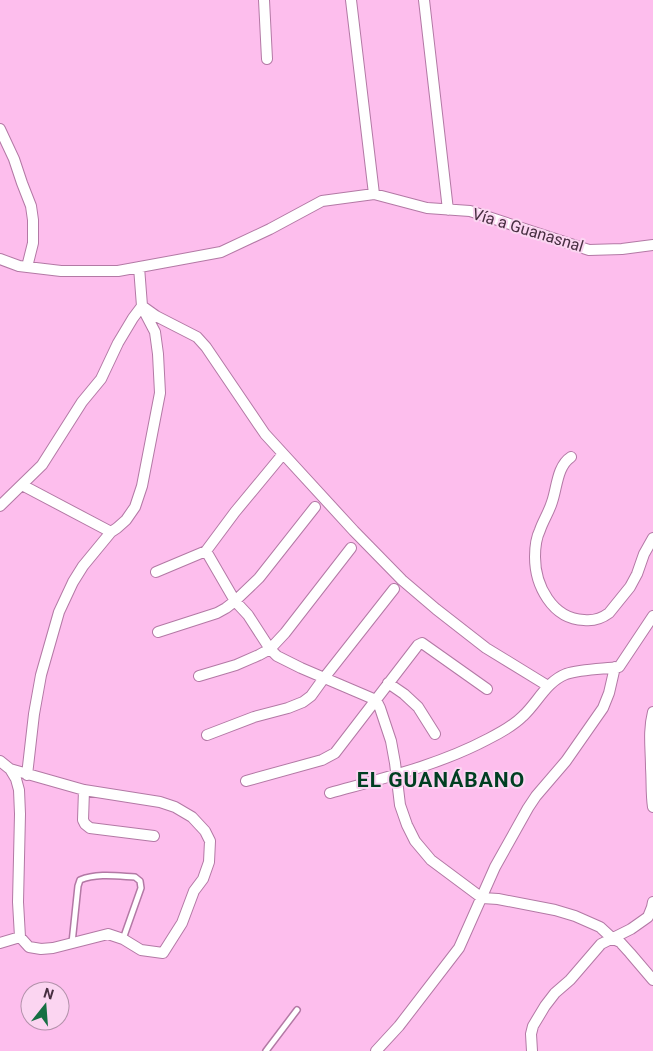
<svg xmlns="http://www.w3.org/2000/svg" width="653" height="1051" viewBox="0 0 653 1051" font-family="Roboto,sans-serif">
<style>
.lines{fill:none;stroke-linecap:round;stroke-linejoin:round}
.lane-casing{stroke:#b379a5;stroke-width:8}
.street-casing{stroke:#b379a5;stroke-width:12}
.lane{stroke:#fff;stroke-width:5}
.street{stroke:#fff;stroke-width:10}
.labels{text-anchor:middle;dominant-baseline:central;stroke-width:4;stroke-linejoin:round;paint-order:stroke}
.street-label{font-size:16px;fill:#472e41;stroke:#fbd5f1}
.district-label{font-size:21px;font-weight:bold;letter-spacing:1px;fill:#003f21;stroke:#fbd5f1}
</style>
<rect width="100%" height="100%" fill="#fdbeed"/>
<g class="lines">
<g class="lane-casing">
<path id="lane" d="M72,943l6,-57 2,-6c17,-7 37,-4 55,-3l5,4 1,7 -18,51
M266,1051l31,-41"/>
</g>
<g class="street-casing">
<path id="street" d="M264,0l3,59
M351,0l23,194
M424,0l24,210
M0,129l14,30 8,24 9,23 2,14v23l-6,24
M0,259l19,7 42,5h57l103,-19 49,-23 52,-28 52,-7 53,14 43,3 119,39 33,-1 31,-4
M142,306l14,10 41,21 9,10 59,87 89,97 48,49 34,29 50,39 62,38
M571,457c-14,9 -14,31 -19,45 -3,10 -9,19 -12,28 -4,8 -5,18 -5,27 0,28 17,62 49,63 9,1 17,-1 25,-7l21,-26 7,-13 7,-20 9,-16
M22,485l89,47 6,-4 9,-8 9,-13 7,-21 18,-93 -2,-39 -3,-22 -12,-23
M0,506l42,-41 40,-63 19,-23 17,-36 15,-25 9,-12 -3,-39
M206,551l29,50 13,14 22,34 7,7 24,12 75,32 4,8 11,33 4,22 5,42 7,20 8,16 16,19 51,38 16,1 57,11 20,6 25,11 13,12 7,3 10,11 23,27
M156,572l50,-21 29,-39 48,-58
M158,632l59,-19 9,-5 9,-7 24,-23 56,-71
M199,676l37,-11 23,-10 11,-6 15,-16 66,-85
M388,683l16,11 14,13 17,27
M653,712c-5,20 -2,36 -2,56 1,13 0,26 2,39
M207,735l47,-18 34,-9 15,-6 8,-6 13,-18 70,-89
M0,761l10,8 6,10 3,11 1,24 -2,88 2,35 -20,6
M10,769l74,21 76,12 15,5 17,10 13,14 5,10 -1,21 -6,17 -9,12 -12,32 -19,30 -22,-3 -18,-11 -15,-5 -55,14 -12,1 -12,-2 -9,-10
M27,775l7,-61 7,-39 18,-63 14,-30 10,-16 28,-34
M246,781l76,-21 13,-7 83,-108 4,-2 65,46
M84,790l-1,30 2,4 5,4 64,8
M330,793c54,-15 109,-28 158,-54 12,-6 26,-14 35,-23 15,-14 23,-34 43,-42 15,-5 37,-5 53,-7l34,-51
M376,1051l23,-25 60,-78 36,-81 33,-59 8,-12 30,-35 37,-53 6,-15 6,-26
M532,1051l-1,-17 2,-8 12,-20 10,-13 15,-13 31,-36 30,-15 17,-12 4,-10 1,-5"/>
</g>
<use href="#lane" class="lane"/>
<use href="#street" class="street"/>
</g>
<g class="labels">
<g class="street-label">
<text transform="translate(528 230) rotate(17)">Vía a Guanasnal</text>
</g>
<g class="district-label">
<text x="441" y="780">EL GUANÁBANO</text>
</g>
</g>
<g transform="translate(45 1006) rotate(17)"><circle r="24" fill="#fbd5f1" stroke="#b392ab"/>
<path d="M0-4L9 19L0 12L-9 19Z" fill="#166f43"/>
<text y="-8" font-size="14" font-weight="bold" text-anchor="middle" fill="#472e41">N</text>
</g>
</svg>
